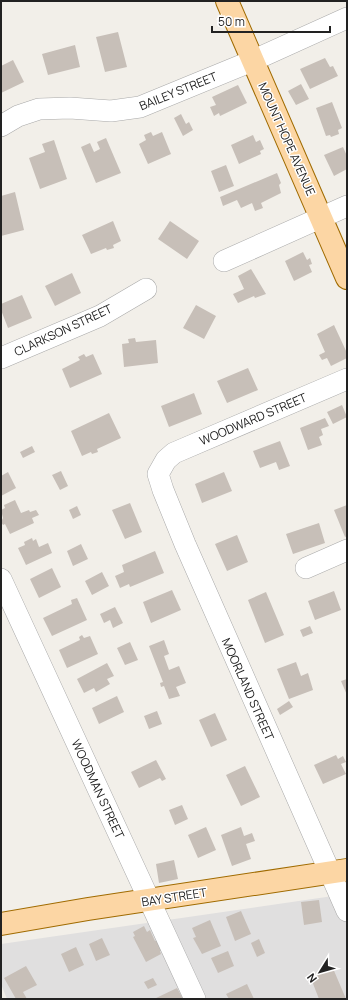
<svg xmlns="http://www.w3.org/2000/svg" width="348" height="1000" viewBox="0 0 348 1000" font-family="Manrope,sans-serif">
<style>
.residential{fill:#e0dfdf}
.building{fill:#c7bfb8}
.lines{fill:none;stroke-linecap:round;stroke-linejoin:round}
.minor-casing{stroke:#a9a9a9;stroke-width:22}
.major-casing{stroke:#a06b00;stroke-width:24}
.minor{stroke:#fff;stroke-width:21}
.major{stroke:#fcd6a4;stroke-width:22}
.labels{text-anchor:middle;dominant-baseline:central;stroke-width:3;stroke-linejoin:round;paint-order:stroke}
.street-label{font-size:12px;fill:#222;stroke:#fff}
</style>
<rect width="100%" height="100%" fill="#f2efe9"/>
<path class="residential" d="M347,894v105h-340l-6,-15v-40z"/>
<path class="building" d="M118,32l9,35 -22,5 -9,-35z
M75,45l5,22 -32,8 -6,-21z
M325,58l5,9 3,-1 5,10 -28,13 -10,-20z
M13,60l11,22 -23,11v-27z
M301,84l8,15 -13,6 -8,-14z
M238,85l9,18 -27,13 -1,-3 -5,3 -4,-9 6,-2 -4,-8z
M332,102l10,26 -4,2 1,4 -8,3 -1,-2 -4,1 -10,-28z
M181,114l5,10 3,-2 4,8 -10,6 -9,-18z
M151,132l2,4 9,-4 9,22 -23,10 -9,-20 7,-4 -2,-5z
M253,135l3,7 4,-2 4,9 -4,2 1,3 -22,10 -8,-19z
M106,138l15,35 -25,10 -15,-36 9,-4 4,9 6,-3 -3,-7z
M54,140l13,39 -27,10 -11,-31 16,-6 -3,-8z
M343,147l4,9v13l-13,7 -10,-21z
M226,165l8,21 -15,6 -8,-21z
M277,173l4,10 -2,2 2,8 -20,10 2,5 -8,3 -3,-8 -11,5 -4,-8 -14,6 -3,-9z
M15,192l9,38 -23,6v-40z
M113,221l8,20 -8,4 1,3 -7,2 -1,-2 -15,6 -9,-19z
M170,221l29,20 -12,18 -29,-20z
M303,252l4,8 3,-2 2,6 -3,1 3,7 -18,9 -9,-20z
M251,269l15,25 -11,4 -1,-2 -16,7 -5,-9 11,-5 -6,-13z
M72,273l9,20 -26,13 -10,-20z
M22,295l10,23 -24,10 -7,-18v-6z
M196,305l20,11 -12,23 -21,-11z
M334,325l13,28v5l-16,8 -4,-8 -5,2 -3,-5 6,-3 -8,-18z
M135,338l1,4 20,-2 2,23 -34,4 -2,-23 7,-1 -1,-4z
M84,354l2,3 7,-3 9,20 -32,14 -8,-19 18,-9 -2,-3z
M248,368l10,22 -31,13 -10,-22z
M194,393l8,21 -33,13 -8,-21z
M342,405l5,12 -14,7 -6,-12z
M109,413l12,25 -24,11 1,3 -6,2 -1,-2 -9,4 -11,-25z
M325,418l4,8 -8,3 2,6 -4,2 3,8 -14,5 -8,-22z
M280,441l10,25 -11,4 -3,-8 -16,6 -7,-17z
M32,446l3,6 -12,6 -3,-6z
M61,471l7,15 -8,4 -8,-15z
M8,472l8,16 -15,8v-20z
M224,472l8,19 -30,12 -7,-19z
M15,500l6,13 8,-3 1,2 6,-2 3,5 -7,3 2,5 -24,11 -5,-10 -2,1 -2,-3 2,-4 -2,-8 4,-2 -1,-3z
M130,503l12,29 -17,7 -13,-29z
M347,505v31l-2,1 -11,-27z
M77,506l4,9 -8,4 -4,-9z
M319,523l6,20 -32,11 -7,-20z
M237,535l11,27 -21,9 -12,-27z
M32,538l1,3 3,-2 3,8 9,-4 4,10 -26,12 -8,-17 7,-3 -1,-3z
M81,544l7,15 -15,7 -6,-15z
M155,551l9,22 -34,14 -1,-3 -9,4 -5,-12 9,-4 -2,-7z
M52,568l9,19 -22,11 -9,-19z
M102,572l7,14 -17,9 -7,-14z
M172,590l9,20 -30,13 -8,-21z
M334,591l7,19 -26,10 -7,-19z
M266,592l18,43 -19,8 -17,-43z
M77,598l10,22 -35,16 -9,-18 29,-14 -1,-4z
M115,607l8,16 -10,5 -3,-8 -6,3 -4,-9z
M310,626l3,7 -10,4 -3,-7z
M82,635l2,3 6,-2 8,18 -31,14 -8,-18 21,-10 -1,-3z
M164,640l5,14 -5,2 5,14 10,-4 7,17 -10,4 4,9 -11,3 -5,-13 -3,1 -1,-4 3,-1 -14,-36z
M130,642l8,18 -13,5 -8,-17z
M296,662l5,14 7,-3 5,17 -24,9 -12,-30z
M107,663l7,13 -7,3 3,5 -14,8 -2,-4 -10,5 -7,-14z
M347,679v16l-6,-14z
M117,696l7,16 -25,12 -7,-16z
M289,701l4,6 -13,8 -3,-6z
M157,711l5,13 -13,5 -5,-13z
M215,713l12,27 -16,7 -12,-27z
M336,755l2,4 5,-3 3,6 -5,2 5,10 -23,10 -9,-19z
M156,760l10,19 -4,2 -2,-3 -21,10 -8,-16z
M245,766l15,31 -19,9 -15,-31z
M182,805l6,14 -13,6 -6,-15z
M206,827l10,23 -18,8 -10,-23z
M241,827l3,9 8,-3 3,8 -9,3 5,15 -19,7 -11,-31z
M174,860l4,19 -19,4 -3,-19z
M319,900l3,22 -18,3 -3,-23z
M241,911l10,23 -16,7 -9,-24z
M210,920l11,26 -19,8 -9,-16 3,-1 -4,-9z
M144,926l3,6 3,-2 5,11 4,-2 5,10 -4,2 1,3 -15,8 -13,-25 2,-1 -2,-4z
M102,938l8,17 -14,6 -7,-17z
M259,939l6,14 -8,4 -6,-14z
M76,947l8,18 -15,7 -8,-18z
M228,951l6,15 -16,7 -7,-15z
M26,966l11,19 -14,7 4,7h-11l-12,-21z
M332,966l14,33h-27l-9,-23z
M153,978l4,7 -9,4 -4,-7z
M247,984l7,15h-25l-3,-5z
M177,988l6,11h-29z"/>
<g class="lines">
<g class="minor-casing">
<path id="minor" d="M1,126l17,-10 21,-7 31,-1 41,3 29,-4 112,-46 95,-43
M224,261l123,-55
M1,358l99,-42 46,-27
M347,379l-173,74 -8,7 -8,14 5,16 22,54 162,367
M306,568l41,-18
M1,579l194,420"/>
</g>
<g class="major-casing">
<path id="major" d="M227,1l120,277
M1,924l87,-15 259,-39"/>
</g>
<use href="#minor" class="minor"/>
<use href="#major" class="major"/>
</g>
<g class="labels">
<g class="street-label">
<text transform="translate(178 91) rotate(-22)">BAILEY STREET</text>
<text transform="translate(287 139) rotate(66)">MOUNT HOPE AVENUE</text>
<text transform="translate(63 330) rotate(-25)">CLARKSON STREET</text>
<text transform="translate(253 419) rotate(-23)">WOODWARD STREET</text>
<text transform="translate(248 689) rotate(66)">MOORLAND STREET</text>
<text transform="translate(98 789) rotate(65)">WOODMAN STREET</text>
<text transform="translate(174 897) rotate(-9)">BAY STREET</text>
</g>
</g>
<rect width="348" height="1000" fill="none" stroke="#222222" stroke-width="4"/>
<g transform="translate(320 972) rotate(233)" stroke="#ffffff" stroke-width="3" paint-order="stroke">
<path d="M0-3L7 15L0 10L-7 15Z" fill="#222222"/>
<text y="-6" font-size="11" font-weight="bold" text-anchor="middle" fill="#222222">N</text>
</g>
<path d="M212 26v6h118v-6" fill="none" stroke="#222222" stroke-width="2"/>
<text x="218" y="26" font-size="12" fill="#222222" stroke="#ffffff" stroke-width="3" paint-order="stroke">50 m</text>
</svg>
